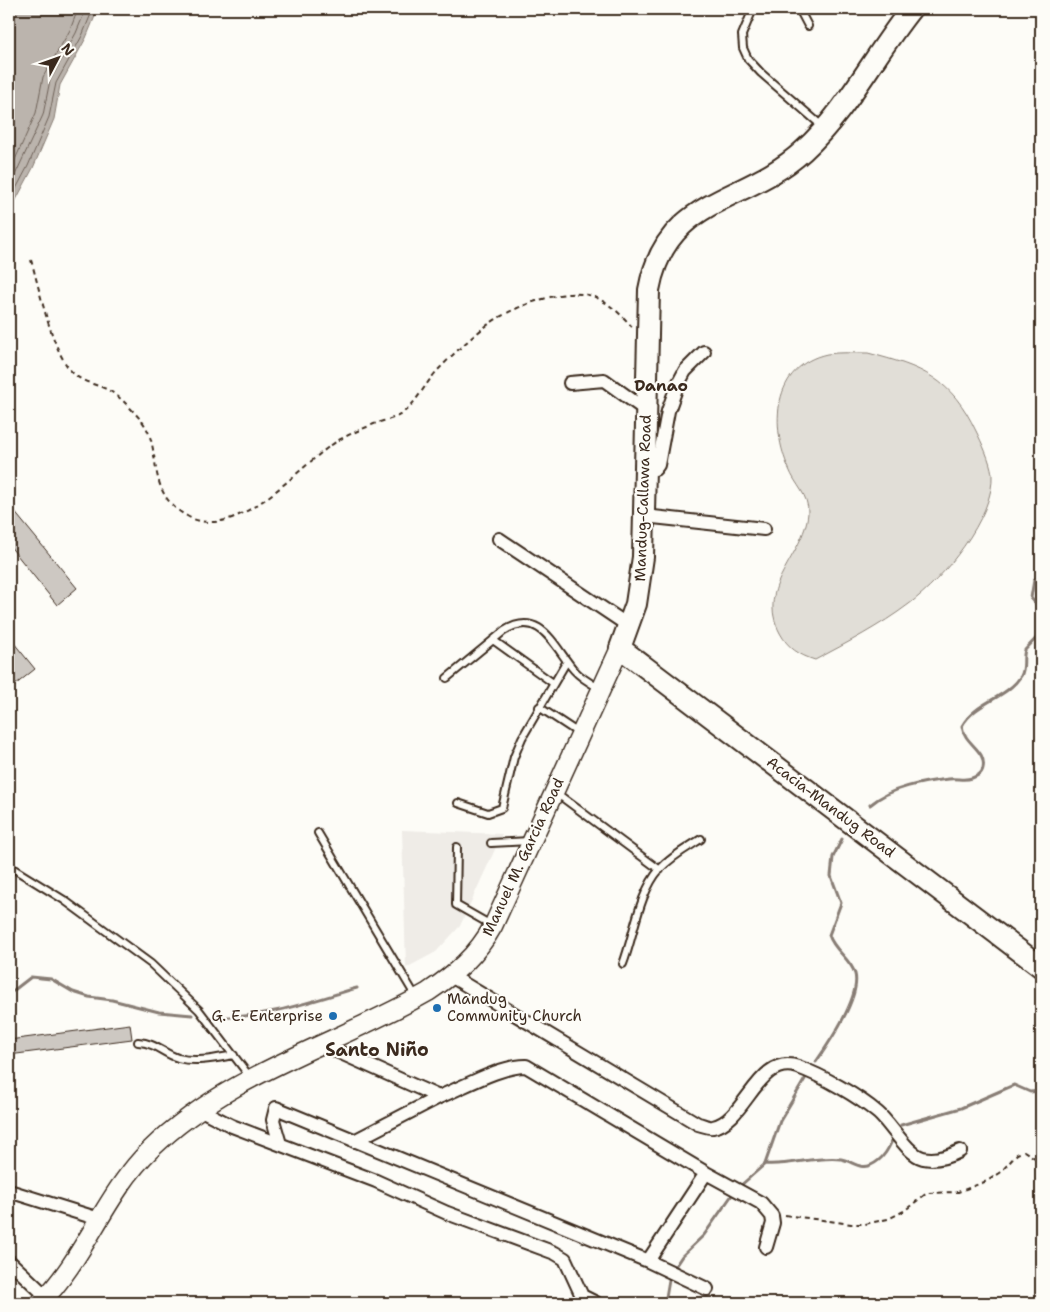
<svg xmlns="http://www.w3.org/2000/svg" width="1050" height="1312" viewBox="0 0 1050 1312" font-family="'Shantell Sans',sans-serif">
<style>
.built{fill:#efece7}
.green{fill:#e1ded7;stroke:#8e847a}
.water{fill:#bbb4ad;stroke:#887d74}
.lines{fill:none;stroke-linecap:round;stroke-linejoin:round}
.shore{stroke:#6e6157;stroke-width:1}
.stream{stroke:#887d74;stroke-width:3}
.building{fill:#cdc8c2;stroke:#3b2a1e}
.service-casing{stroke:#3b2a1e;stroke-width:10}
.minor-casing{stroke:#3b2a1e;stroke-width:16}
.secondary-casing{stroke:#3b2a1e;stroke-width:21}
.primary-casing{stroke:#3b2a1e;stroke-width:24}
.path{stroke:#3b2a1e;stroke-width:2;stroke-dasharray:5 4;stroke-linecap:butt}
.service{stroke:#fdfcf7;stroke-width:6}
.minor{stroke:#fdfcf7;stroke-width:12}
.secondary{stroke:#fdfcf7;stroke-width:18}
.primary{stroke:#fdfcf7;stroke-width:20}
.poi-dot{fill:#1f6fb2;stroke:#fdfcf7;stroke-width:2}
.labels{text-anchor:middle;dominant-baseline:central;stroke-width:4.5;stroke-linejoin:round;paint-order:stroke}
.street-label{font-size:15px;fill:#3b2a1e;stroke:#fdfcf7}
.poi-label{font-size:15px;fill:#3b2a1e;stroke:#fdfcf7;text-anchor:start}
.neighbourhood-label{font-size:16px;font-weight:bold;fill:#3b2a1e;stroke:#fdfcf7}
.quarter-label{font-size:18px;font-weight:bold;fill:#3b2a1e;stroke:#fdfcf7}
</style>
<rect width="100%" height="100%" fill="#fdfcf7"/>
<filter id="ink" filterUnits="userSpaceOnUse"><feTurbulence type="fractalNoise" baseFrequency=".02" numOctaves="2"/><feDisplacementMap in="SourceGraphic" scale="10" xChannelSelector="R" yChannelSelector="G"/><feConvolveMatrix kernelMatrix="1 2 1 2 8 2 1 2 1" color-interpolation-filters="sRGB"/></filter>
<g filter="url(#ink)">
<path class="built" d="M402,830l100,4 -42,92 -24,26 -30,16z"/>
<path class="green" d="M868,353c54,14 83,25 108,78 6,12 14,29 16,43 3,43 -50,106 -83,130 -29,22 -62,39 -94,56 -16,-5 -27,-12 -35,-27 -25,-47 24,-76 28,-120 1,-18 -13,-28 -19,-44 -19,-42 -17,-103 38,-115 13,-2 28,-1 41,-1z"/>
<path class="water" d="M9,9h89l-12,29 -26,47 -6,34 -21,49 -24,45z"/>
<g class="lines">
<path class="shore" d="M9,173l27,-60 7,-36 27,-47 8,-21
M9,188l34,-73 7,-35 26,-47 10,-24
M9,202l19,-36 21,-49 7,-34 26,-47 11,-27"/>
<path class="stream" d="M1041,575l-7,5 -3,18 10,12
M870,805c21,-18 53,-23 79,-26 8,-1 16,2 23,-1 5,-2 10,-4 11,-10 4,-18 -19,-24 -21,-42 13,-24 44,-27 59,-50 5,-9 1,-17 4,-26l16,-17
M9,994l22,-17 20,2 22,13 16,5 23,3 47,12 33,3
M213,1017c48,3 98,-16 144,-29
M816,1062c13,-19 45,-65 39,-88 -4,-15 -21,-23 -26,-39l12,-32 -10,-27 2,-19 9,-18
M901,1125l60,-17 53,-23 16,7 11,-1
M765,1164c26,2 50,-8 76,-5 11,2 19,11 30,6 13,-6 18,-17 23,-29
M739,1187l26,-23 15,-43 25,-42
M674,1268l8,-12 22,-21 28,-40
M665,1303l4,-23"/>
</g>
<path class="building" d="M9,505l68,83 -20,17 -48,-60z
M9,637l26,32 -20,16 -6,-8z
M130,1024l2,15 -123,16v-15z"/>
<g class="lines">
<g class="service-casing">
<path id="service" d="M753,9l-11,26 1,13 5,11 13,14 61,53
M799,9l9,17
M493,640l60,43
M447,678l57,-47c37,-23 50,16 70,39 7,8 16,13 25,18
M539,707l41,27
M555,792l105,78
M458,803l30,10 14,-5 12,-51 8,-19 45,-77
M318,833l98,164
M491,843l38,-2
M457,847l-1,58 37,21
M9,866l55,34 87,64 48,46 51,67
M623,964c11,-29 16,-72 37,-95 12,-13 27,-21 41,-30
M138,1042c18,1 24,11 40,16 18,5 39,0 56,-3"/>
</g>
<g class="minor-casing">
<path id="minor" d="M570,383l34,-3 36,26 7,1
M646,471l9,-2 3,-4 10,-54 9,-25 8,-15 19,-19
M644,516l120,13
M499,539l130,87
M451,976l247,148c5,1 11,4 15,3 33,-6 45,-74 85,-60 25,9 60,29 80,46 13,11 29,41 45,45 13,3 25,-1 37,-7
M321,1044l118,53c25,-10 61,-31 87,-31l180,107 55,30 11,13 1,7 -7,24
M199,1109l33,17 144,55 71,32 108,40 10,6 17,37 14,7
M354,1141l85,-44
M280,1144l-7,-24 3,-12 372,153 59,28
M9,1191l90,28
M9,1261l38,36
M648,1261l58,-88"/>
</g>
<g class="secondary-casing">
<path id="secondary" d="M40,1303c45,-44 65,-110 111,-154 78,-76 184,-104 277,-157 27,-18 49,-37 65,-66l127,-278"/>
</g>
<g class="primary-casing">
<path id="primary" d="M911,9c-37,46 -64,102 -108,142 -58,53 -137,45 -154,139l-6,267 -7,47 -16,44 421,319"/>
</g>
<path class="path" d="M31,260c9,30 21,95 44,115 9,8 25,10 35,16 12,7 22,19 31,29 23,27 2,72 46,96 51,29 113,-53 152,-76 11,-6 23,-11 35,-16 10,-4 23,-5 31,-13 13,-11 20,-27 32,-40 16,-17 41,-41 61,-53 23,-14 76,-34 101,-19 12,6 24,17 33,28
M785,1215l66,9h14l23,-5 16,-8 23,-18 31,-1 29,-11 13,-8 17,-19 7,-3 17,11"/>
<use href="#service" class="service"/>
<use href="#minor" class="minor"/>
<use href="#secondary" class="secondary"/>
<use href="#primary" class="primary"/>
</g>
</g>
<g class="poi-dot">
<circle cx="437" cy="1008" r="5"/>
<circle cx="333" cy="1016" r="5"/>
</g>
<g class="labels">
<g class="street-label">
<text transform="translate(643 498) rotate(-88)">Mandug-Callawa Road</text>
<text transform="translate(831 807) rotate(37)">Acacia-Mandug Road</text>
<text transform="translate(523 857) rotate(-65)">Manuel M. Garcia Road</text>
</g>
<g class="poi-label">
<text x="447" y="999">Mandug<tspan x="447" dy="17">Community Church</tspan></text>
<text x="323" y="1016" text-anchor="end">G. E. Enterprise</text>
</g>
<g class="neighbourhood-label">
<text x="661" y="385">Danao</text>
</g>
<g class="quarter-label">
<text x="377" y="1050">Santo Niño</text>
</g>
</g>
<rect width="1050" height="1312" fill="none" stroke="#fdfcf7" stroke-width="30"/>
<rect x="15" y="15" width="1020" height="1282" fill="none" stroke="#3b2a1e" stroke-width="2" filter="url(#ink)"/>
<g transform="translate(58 58) rotate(49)" stroke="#fdfcf7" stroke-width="4" paint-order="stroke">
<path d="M0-4L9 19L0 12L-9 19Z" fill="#3b2a1e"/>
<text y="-8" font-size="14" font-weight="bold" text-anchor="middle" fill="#3b2a1e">N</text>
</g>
</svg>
